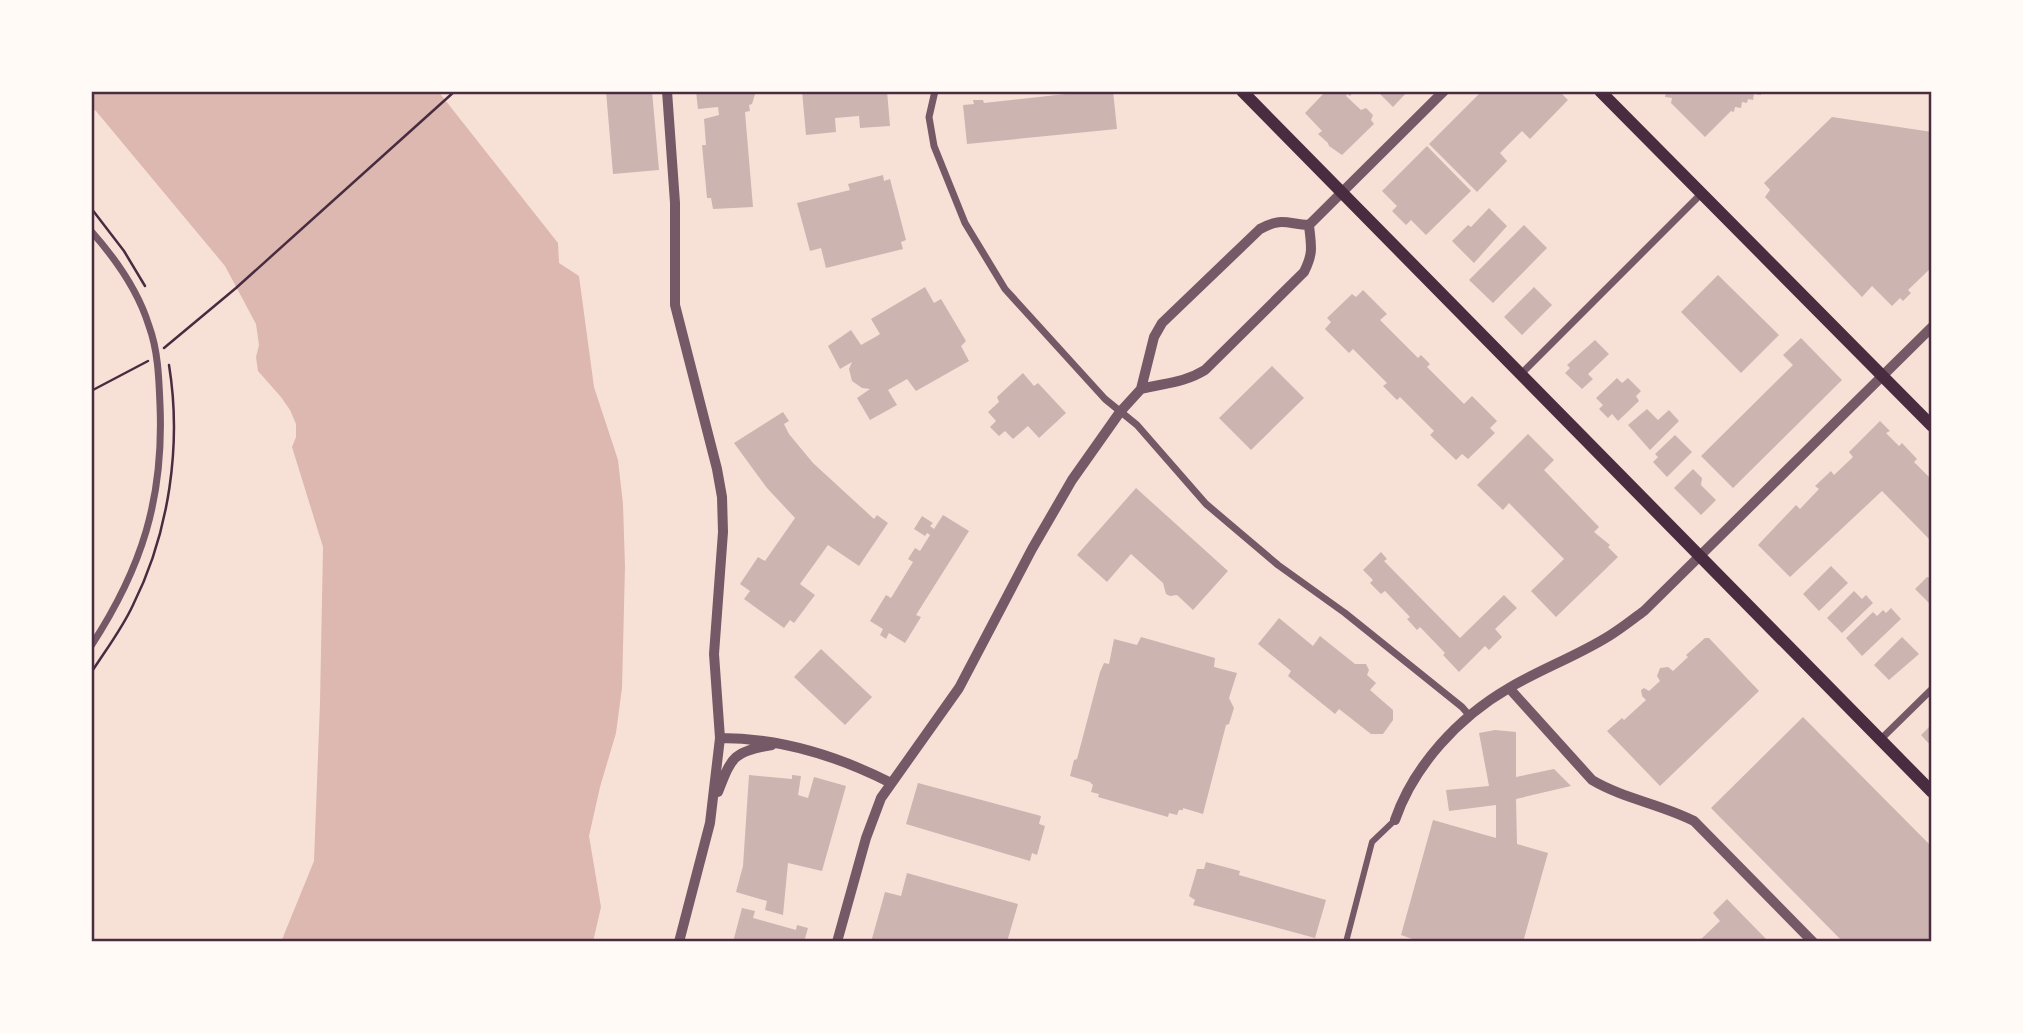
<svg xmlns="http://www.w3.org/2000/svg" width="2023" height="1033" viewBox="0 0 2023 1033" font-family="'Roboto Serif',serif">
<style>
.water{fill:#dcb8b0}
.building{fill:#ccb4b1}
.lines{fill:none;stroke-linecap:round;stroke-linejoin:round}
.path{stroke:#4a2c40;stroke-width:2.5}
.pedestrian{stroke:#755966;stroke-width:6}
.minor{stroke:#755966;stroke-width:7}
.tertiary{stroke:#755966;stroke-width:10}
.secondary{stroke:#4a2c40;stroke-width:12}
.neatline{fill:none;stroke:#4a2c40;stroke-width:2.5}
</style>
<rect width="100%" height="100%" fill="#f7e1d7"/>
<path class="water" d="M91,91h347l120,152 1,20 20,13 15,111 24,73 5,44 2,62 -3,122 -6,45 -16,54 -11,49 12,71 -8,35h-312l33,-81 6,-158 3,-156 -31,-100 4,-10v-13l-6,-14 -9,-13 -23,-26 -2,-14 3,-12 -3,-21 -31,-58 -129,-155 -5,-3z"/>
<path class="building" d="M606,91h46l7,79 -46,4z
M696,91h60l-4,13 -3,1 1,6 -5,1 8,95 -40,2 -2,-11h-4l-5,-53h4l-2,-26 15,-4 -1,-8 -20,2z
M802,91h85l3,35 -30,2 -1,-12 -24,2 1,14 -30,3z
M1093,91h20l4,38 -150,15 -4,-39 11,-1 -1,-4h10l1,3z
M1326,91h28l-4,5 -3,-2 -1,2 15,14 5,-2 7,7 -2,5 3,4 -32,31 -13,-9 -1,-3 -10,-9 4,-3 -17,-18z
M1377,91h31l-15,16z
M1482,91h77l9,9 -38,39 -8,-8 -22,22 7,8 -30,31 -48,-48z
M1666,91h95v4l-7,-1 -1,6 -5,-1 -1,4 -5,-1 -1,6 -6,-1 -1,5 -3,-1 -26,26 -34,-34 1,-5 -7,-1z
M1832,117l100,15v135l-24,23 3,3 -8,8 -3,-3 -8,8 -20,-20 -10,11 -97,-100 5,-7 -6,-7z
M1427,146l44,45 -45,44 -15,-15 -5,5 -14,-14 5,-5 -15,-15z
M883,175l1,6 6,-2 16,61 -5,2 2,7 -77,19 -5,-20 -11,3 -13,-48 53,-13 -2,-6z
M1489,208l18,18 -33,37 -22,-22 16,-16 3,2z
M1524,225l23,23 -54,55 -24,-23z
M1718,275l61,60 -38,38 -60,-61z
M925,287l9,16 7,-4 25,42 -5,5 8,15 -53,30 -9,-12 -19,11 9,15 -27,15 -13,-22 13,-9 -8,-1 -10,-7 -3,-12 3,-7 -12,7 -12,-23 23,-16 10,15 16,-9 3,-2 -9,-15z
M1534,287l18,18 -30,30 -18,-18z
M1363,290l24,24 -7,6 38,38 3,-3 9,9 -3,3 37,37 8,-8 25,25 -7,7 5,5 -27,26 -6,-5 -6,6 -26,-25 4,-4 -34,-34 -3,3 -14,-14 4,-3 -34,-34 -4,4 -24,-24 6,-7 -4,-4 25,-24 4,3z
M1801,338l41,42 -109,108 -32,-32 92,-91 -10,-10z
M1595,340l14,14 -21,20 5,5 -11,10 -17,-16 5,-5 -3,-3z
M1272,366l32,32 -53,52 -32,-32z
M1023,373l11,13 4,-3 28,30 -27,25 -11,-12 -15,13 -8,-8 -6,5 -9,-9 6,-6 -8,-9 11,-10 -2,-5z
M1617,378l5,5 6,-5 13,13 -5,5 3,5 -21,20 -6,-7 -4,4 -9,-9 4,-4 -7,-7z
M1647,409l11,11 11,-10 10,11 -29,29 -22,-25z
M783,412l6,9 -5,3 5,10 24,29 61,56 3,-4 11,8 -29,43 -31,-21 -28,39 15,11 -21,28 -4,-3 -6,8 -40,-29 6,-8 -10,-7 18,-27 7,4 30,-43 -28,-30 -33,-45z
M1880,421l10,10 -4,2 13,13 3,-3 15,16 -3,3 18,18v62l-50,-51 -92,86 -32,-32 38,-40 4,4 19,-20 -4,-3 16,-15 3,4 19,-18 -4,-5z
M1528,434l26,26 -10,10 55,57 -5,5 16,13 -2,2 10,10 -62,60 -25,-26 33,-32 -55,-56 -6,7 -26,-25z
M1675,435l17,17 -25,25 -14,-15 5,-5 -3,-3z
M1693,469l9,9 -1,7 15,15 -15,15 -27,-27z
M1136,488l92,83 -35,39 -16,-15 -7,1 -4,-2 -3,-11 -32,-29 -24,28 -30,-27z
M943,515l26,16 -53,84 5,2 -16,26 -16,-10 -3,6 -6,-4 3,-6 -13,-8 16,-26 5,3 22,-36 -5,-3 7,-11 5,3 10,-16 -3,-2 -2,3 -11,-7 8,-13 11,7 -3,3 4,3z
M1381,552l6,7 -3,2 76,77 44,-43 13,13 -22,21 7,8 -13,13 -4,-4 -26,26 -16,-17 2,-2 -25,-26 -3,3 -10,-11 3,-2 -25,-26 -4,3 -11,-11 3,-3 -10,-10z
M1831,566l17,17 -29,28 -16,-17z
M1927,577l5,1v28l-17,-17z
M1854,591l8,8 4,-4 7,8 -31,30 -15,-15z
M1891,608l10,11 -39,37 -16,-18 27,-26 4,4 6,-6 3,3z
M1279,618l34,28 7,-10 35,28h11l3,6 -2,5 9,8 -6,7 23,20v10l-10,14h-12l-32,-25 -4,5 -47,-38 3,-5 -33,-27z
M1141,637l74,21 -1,9 23,6 -8,25 5,10 -5,16 -3,1 -23,89 -20,-6v2h-4l-2,5 -8,-2 -1,4 -70,-20 1,-3 -8,-2 2,-7 -3,-3 -20,-6 4,-16 3,-1 23,-87 4,-9 5,1 5,-25 23,6z
M1902,637l17,17 -30,26 -15,-15z
M1705,638h4l50,53 -99,95 -53,-55 15,-13 2,2 22,-20 -4,-4 -1,-6 3,-2 5,3 11,-10 -3,-5 3,-8 8,-1 5,4 15,-14 -2,-2z
M821,649l51,48 -27,28 -51,-48z
M1803,717l129,130v95h-89l-132,-134z
M1932,724v23l-11,-12z
M1495,730l21,2v45l38,-8 17,17 -55,13 1,45 31,9 -25,89h-102l-20,-7 32,-115 63,18v-33l-47,6 -3,-21 43,-4 -10,-53z
M749,775l43,4v-4l9,1 -3,19 10,3 6,-21 32,9 -24,85 -34,-8 -5,52 -18,-5 2,-9 -31,-9 7,-26z
M918,783l123,33 -2,8 6,2 -8,29 -5,-2 -2,8 -124,-37z
M1206,862l34,9 -1,4 87,25 -11,38 -122,-33 2,-5 -6,-4 8,-27h7z
M907,873l111,31 -11,38h-136l14,-50 16,4z
M1727,899l42,43h-71l22,-21 -7,-8z
M742,908l13,3 -2,7 43,12 1,-5 11,3 -4,14h-71z"/>
<g class="lines">
<path class="path" d="M91,208l33,43 21,35
M164,348l72,-60 219,-197
M91,391l57,-30
M91,673c14,-22 31,-44 42,-68 36,-72 49,-160 36,-240"/>
<path class="pedestrian" d="M1346,942l26,-100 23,-22"/>
<path class="minor" d="M935,91l-6,26 5,29 31,77 40,66 100,110 32,26 69,79 72,61 67,48 117,94 7,8
M91,231c24,27 47,59 58,95 9,24 10,53 11,79 4,93 -18,163 -69,241
M1521,374l181,-181
M1881,739l51,-50"/>
<path class="tertiary" d="M667,91l8,112v102l42,164 5,28 1,35 -9,122 6,84 -10,85 -31,119
M1309,225l135,-134
M1141,389c23,-6 43,-6 64,-19l99,-98c10,-20 7,-26 5,-47
M1509,688l83,92c32,19 69,24 102,41l119,121
M720,738c60,0 118,18 171,45
M718,792c14,-36 15,-40 54,-47
M1395,820c19,-55 64,-103 114,-132 32,-19 68,-32 100,-52 13,-8 24,-17 35,-25l288,-284
M837,942l29,-104 15,-40 78,-110 73,-139 40,-69 48,-68 21,-23 13,-52 8,-14 98,-94c22,-12 27,-5 49,-4"/>
<path class="secondary" d="M1242,91l690,701
M1600,91l332,335"/>
</g>
<rect width="2023" height="1033" fill="none" stroke="#fffaf5" stroke-width="186"/>
<rect x="93" y="93" width="1837" height="847" class="neatline"/>
</svg>
